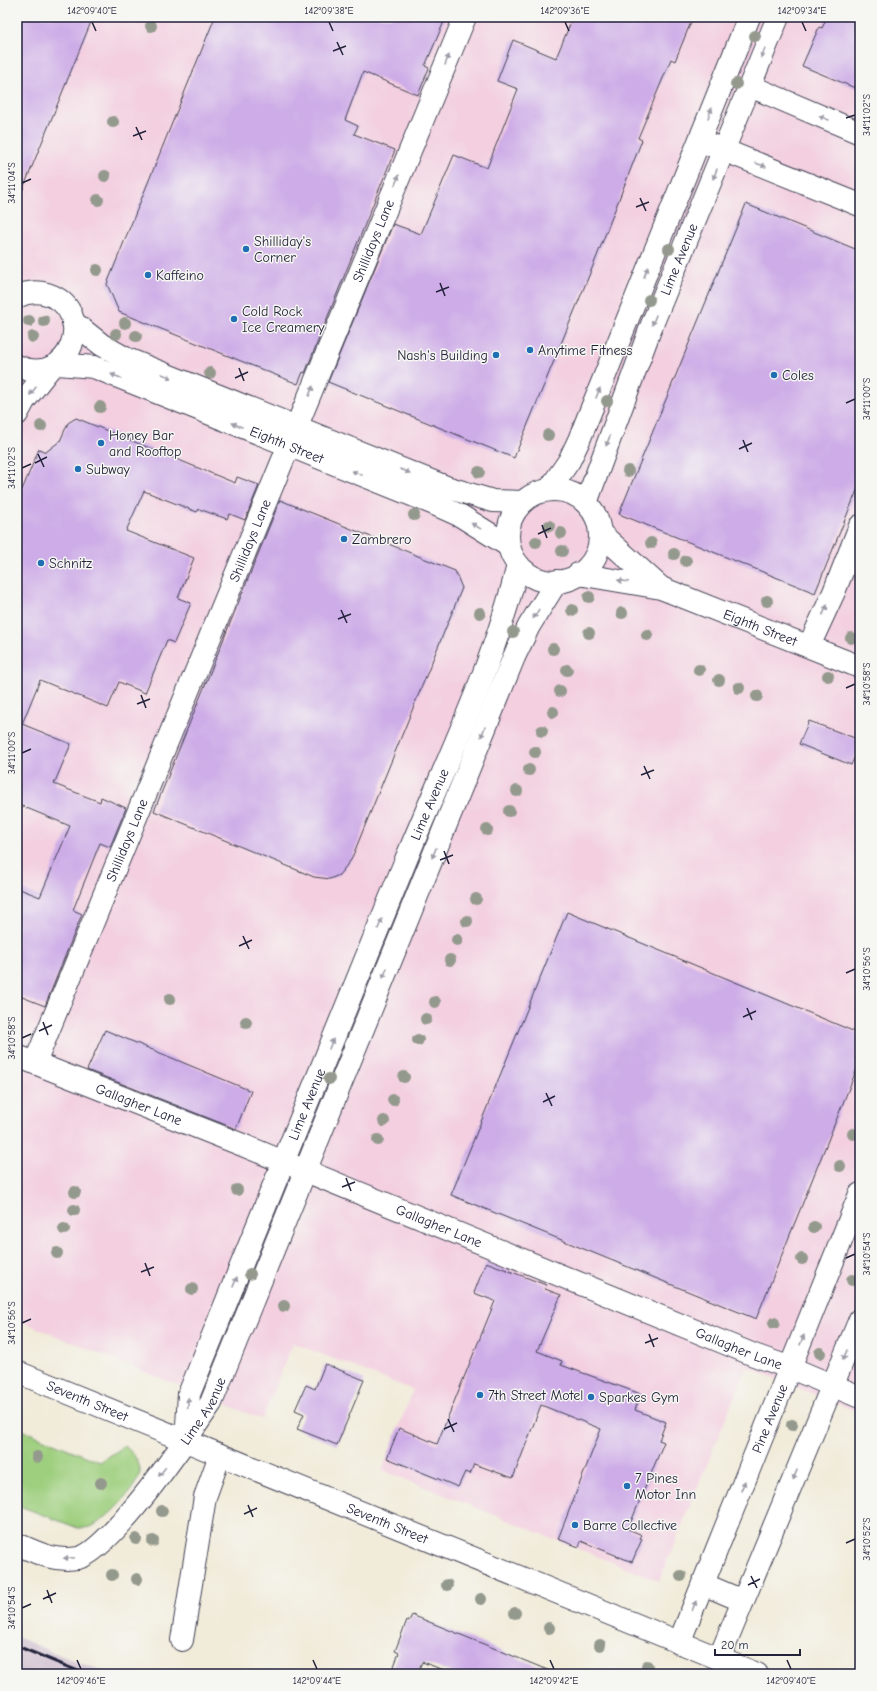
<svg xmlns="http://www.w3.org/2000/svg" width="877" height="1691" viewBox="0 0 877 1691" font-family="'Comic Neue',sans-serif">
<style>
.built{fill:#f3cfe0}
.industrial{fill:#cfbdcf}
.green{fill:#9ecf7e;stroke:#60785c}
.building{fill:#cdace7}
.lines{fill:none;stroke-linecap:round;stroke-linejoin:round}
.minor-casing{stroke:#414053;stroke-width:24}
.minor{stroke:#fff;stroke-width:22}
.rail{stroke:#22223b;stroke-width:3}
.tree{fill:#94998d}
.oneway{fill:#9c9ca7}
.ticks{fill:none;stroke:#22223b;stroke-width:1.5}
.poi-dot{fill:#1f6fb2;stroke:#f6f6f2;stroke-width:1.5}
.labels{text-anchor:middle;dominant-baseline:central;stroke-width:3;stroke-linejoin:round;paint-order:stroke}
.street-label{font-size:14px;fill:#22223b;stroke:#f6f6f2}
.poi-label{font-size:14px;fill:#22223b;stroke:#f6f6f2;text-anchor:start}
.neatline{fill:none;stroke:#22223b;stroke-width:1.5}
.ticks-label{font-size:10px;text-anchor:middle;fill:#22223b}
</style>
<rect width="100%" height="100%" fill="#f6f6f2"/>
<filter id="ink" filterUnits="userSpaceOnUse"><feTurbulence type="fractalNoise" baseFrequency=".025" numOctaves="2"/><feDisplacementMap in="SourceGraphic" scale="8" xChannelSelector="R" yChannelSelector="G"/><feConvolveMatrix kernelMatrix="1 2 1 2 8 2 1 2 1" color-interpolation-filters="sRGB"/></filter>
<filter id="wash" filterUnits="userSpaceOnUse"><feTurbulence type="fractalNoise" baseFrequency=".012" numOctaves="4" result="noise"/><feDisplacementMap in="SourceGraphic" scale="16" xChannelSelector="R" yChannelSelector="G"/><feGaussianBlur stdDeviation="0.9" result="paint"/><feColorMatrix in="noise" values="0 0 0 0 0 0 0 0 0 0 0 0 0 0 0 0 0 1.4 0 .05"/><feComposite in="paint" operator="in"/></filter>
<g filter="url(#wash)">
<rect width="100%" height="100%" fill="#f1ebd9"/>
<path class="built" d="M17,17h843v1396l-113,-46 -88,214 -277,-111 31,-80 -120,-47 -31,76 -245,-99z"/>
<path class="industrial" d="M17,1637l57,24 39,13h-96z"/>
<path class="green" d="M17,1428l83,34 25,-16c8,7 15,16 15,26 -2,15 -31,45 -44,52 -5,4 -11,4 -18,4l-61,-23z"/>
<g id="blocks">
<path class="building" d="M17,17h76l-75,184h-1z
M215,17h231l-21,49 4,2 -11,27 -55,-23 -18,48 13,6 -4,8 41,16 -90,223 -2,-1 -5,12 -179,-72 -12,-28z
M573,17h120l-18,44 -4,-2 -33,79 4,2 -47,121 -81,197 -186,-76 65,-158 28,10 33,-79 33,13 31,-79 -21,-8 16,-41 43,18z
M827,17h33v73l-58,-24 17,-39 3,1z
M746,204l114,47v232l-45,110 -196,-79z
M76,418l159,65 2,-6 22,8 -14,35 -15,-6 -3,5 -28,-10 -2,3 -53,-21 -18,40 68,27 -16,40 13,5 -17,40 -7,-3 -22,53 -26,-11 -11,26 -68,-28 -18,44 49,20 -17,40 46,18 1,-5 25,11 -16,39 -10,-4 -27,67 9,4 -37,92 -28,-11v-107l23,9 30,-71 -53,-22v-316l5,2 17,-41 7,3 14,-11 8,-18z
M280,500l175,71 7,17 -111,272 -12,15 -9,4 -16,-2 -160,-66z
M809,721l51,19v5l-9,20 -52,-21z
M567,912l293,122v27l-104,258 -305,-124z
M105,1030l146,61 -15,38 -149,-59z
M486,1262l60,23 -1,4 16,6 -24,56 25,10 -1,4 80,29 -6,16 31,12 -7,18 5,2 -36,87 14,6 -2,3 2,1 -10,23 -51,-21 -2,6 -21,-8 43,-110 -60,-24 -28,73 -39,-14 -4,10 -5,-2 -7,15 -71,-29 12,-30 38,16 58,-143 -21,-8z
M325,1364l39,16 -27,65 -40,-16 7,-15 -9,-4 11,-25 9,4z
M412,1615l143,58 -1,1h-99l-33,-12 -5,12h-26l8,-21 -4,-2 12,-31 2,1z"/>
</g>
</g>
<g filter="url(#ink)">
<use href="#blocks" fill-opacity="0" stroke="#414053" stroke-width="1"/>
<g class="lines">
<g class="minor-casing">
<g id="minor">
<path d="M750,86l110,47"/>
<path d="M711,145l149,60"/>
<path d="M17,297c9,-5 20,-6 30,-3 51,16 24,96 -30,72"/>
<path d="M73,322l29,23 25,14 319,128 47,14 30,1"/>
<path id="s1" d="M58,364l36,3 338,136 29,13 48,30"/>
<path d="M17,414l7,-13 26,-33"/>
<path d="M549,490l20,-29 10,-21 170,-423"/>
<circle cx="554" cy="536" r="46"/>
<path id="s2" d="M586,503l65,-176 127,-310"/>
<path d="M600,533l61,55"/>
<path id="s3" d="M578,574l83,14 199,79"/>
<path d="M809,646l25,-54 26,-66"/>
<path id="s4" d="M17,1056l223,88 514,211 37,13 69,29"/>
<path id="s5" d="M35,1063l430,-1046"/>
<path id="s6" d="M17,1372l740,302"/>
<path id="s7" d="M186,1440l3,-46c72,-178 144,-355 216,-532 40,-98 88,-194 113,-297"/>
<path id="s8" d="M17,1544c20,9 38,18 61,14 32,-6 113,-125 133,-155l303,-746 15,-31 28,-45"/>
<path d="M703,1584l40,17"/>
<path d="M182,1640l23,-143 15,-42"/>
<path id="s9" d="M679,1643l181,-449"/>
<path d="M719,1659l141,-340"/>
</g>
</g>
<use href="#minor" class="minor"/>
<path class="rail" d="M17,1646l68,28"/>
</g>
<g class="tree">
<circle cx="151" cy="26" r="6"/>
<circle cx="755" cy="36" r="6"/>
<circle cx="736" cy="84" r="6"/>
<circle cx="113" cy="122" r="6"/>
<circle cx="105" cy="176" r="6"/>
<circle cx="98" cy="200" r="6"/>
<circle cx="669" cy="249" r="6"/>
<circle cx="97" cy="270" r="6"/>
<circle cx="649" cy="300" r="6"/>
<circle cx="29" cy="321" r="6"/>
<circle cx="44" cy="321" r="6"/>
<circle cx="125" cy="323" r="6"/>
<circle cx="116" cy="334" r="6"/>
<circle cx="136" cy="336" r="6"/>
<circle cx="33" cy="337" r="6"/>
<circle cx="210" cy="373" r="6"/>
<circle cx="607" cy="401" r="6"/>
<circle cx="100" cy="407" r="6"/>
<circle cx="41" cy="426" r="6"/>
<circle cx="548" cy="435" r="6"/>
<circle cx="628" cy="471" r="6"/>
<circle cx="479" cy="472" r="6"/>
<circle cx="414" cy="515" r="6"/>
<circle cx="549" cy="526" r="6"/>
<circle cx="561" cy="533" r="6"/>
<circle cx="536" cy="542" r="6"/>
<circle cx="651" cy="543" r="6"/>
<circle cx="562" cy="551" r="6"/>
<circle cx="674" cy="554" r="6"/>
<circle cx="686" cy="561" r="6"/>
<circle cx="589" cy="597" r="6"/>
<circle cx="767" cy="601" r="6"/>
<circle cx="572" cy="610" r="6"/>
<circle cx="480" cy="613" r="6"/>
<circle cx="622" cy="613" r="6"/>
<circle cx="513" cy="632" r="6"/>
<circle cx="589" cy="633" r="6"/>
<circle cx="647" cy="635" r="6"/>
<circle cx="851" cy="638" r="6"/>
<circle cx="553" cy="649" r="6"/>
<circle cx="567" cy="670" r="6"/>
<circle cx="699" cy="670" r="6"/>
<circle cx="828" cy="676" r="6"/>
<circle cx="719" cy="680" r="6"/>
<circle cx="739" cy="688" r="6"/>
<circle cx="560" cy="691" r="6"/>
<circle cx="757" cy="696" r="6"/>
<circle cx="553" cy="712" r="6"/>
<circle cx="542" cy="731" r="6"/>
<circle cx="535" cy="752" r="6"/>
<circle cx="529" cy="770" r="6"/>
<circle cx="517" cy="791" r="6"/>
<circle cx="509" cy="811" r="6"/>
<circle cx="487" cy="830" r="6"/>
<circle cx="476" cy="899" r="6"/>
<circle cx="467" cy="921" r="6"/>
<circle cx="457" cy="940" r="6"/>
<circle cx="450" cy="960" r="6"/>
<circle cx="170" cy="999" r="6"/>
<circle cx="435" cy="1002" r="6"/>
<circle cx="426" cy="1019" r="6"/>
<circle cx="246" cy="1022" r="6"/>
<circle cx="418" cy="1040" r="6"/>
<circle cx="404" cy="1077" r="6"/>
<circle cx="329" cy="1079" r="6"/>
<circle cx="393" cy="1100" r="6"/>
<circle cx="384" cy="1121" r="6"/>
<circle cx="853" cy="1134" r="6"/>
<circle cx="378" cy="1140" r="6"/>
<circle cx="840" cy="1166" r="6"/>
<circle cx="237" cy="1190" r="6"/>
<circle cx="75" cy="1192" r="6"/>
<circle cx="74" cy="1210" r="6"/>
<circle cx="814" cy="1227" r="6"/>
<circle cx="64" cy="1229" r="6"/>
<circle cx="57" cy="1253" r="6"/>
<circle cx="802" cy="1259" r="6"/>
<circle cx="250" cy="1274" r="6"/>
<circle cx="852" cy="1280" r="6"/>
<circle cx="192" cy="1289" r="6"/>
<circle cx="284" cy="1306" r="6"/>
<circle cx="774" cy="1323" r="6"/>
<circle cx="820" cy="1353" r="6"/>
<circle cx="792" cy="1425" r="6"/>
<circle cx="37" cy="1457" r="6"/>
<circle cx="101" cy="1483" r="6"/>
<circle cx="162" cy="1511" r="6"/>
<circle cx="136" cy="1539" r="6"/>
<circle cx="153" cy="1541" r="6"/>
<circle cx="112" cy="1575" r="6"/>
<circle cx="681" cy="1576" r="6"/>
<circle cx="137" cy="1579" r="6"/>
<circle cx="447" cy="1585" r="6"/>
<circle cx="481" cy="1599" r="6"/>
<circle cx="515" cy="1613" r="6"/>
<circle cx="549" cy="1628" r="6"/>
<circle cx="600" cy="1645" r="6"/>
<circle cx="647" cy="1666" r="6"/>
</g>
<defs><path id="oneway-solid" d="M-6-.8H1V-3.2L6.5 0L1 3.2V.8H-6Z"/></defs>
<g class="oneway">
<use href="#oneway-solid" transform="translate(763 53) rotate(112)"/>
<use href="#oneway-solid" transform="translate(447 60) rotate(-68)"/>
<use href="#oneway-solid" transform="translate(710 113) rotate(-68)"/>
<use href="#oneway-solid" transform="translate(824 118) rotate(-158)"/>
<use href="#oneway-solid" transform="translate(761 165) rotate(20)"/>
<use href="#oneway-solid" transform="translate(715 174) rotate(112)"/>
<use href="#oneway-solid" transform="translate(397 180) rotate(-68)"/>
<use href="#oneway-solid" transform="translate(646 272) rotate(-68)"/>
<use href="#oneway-solid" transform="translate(654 320) rotate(112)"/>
<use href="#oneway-solid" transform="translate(116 376) rotate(-159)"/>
<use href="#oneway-solid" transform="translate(167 376) rotate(22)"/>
<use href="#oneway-solid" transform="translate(33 391) rotate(128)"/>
<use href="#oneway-solid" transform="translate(311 391) rotate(-69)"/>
<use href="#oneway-solid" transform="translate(598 393) rotate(-68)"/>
<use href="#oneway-solid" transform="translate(237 425) rotate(-158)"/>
<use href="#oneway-solid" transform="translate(608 441) rotate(111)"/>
<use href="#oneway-solid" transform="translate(405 471) rotate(22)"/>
<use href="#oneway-solid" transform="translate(357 473) rotate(-158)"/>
<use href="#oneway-solid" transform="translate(476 526) rotate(-149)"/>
<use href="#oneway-solid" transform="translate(623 581) rotate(-171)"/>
<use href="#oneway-solid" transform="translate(825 610) rotate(-65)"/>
<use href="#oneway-solid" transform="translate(536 614) rotate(122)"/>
<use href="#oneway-solid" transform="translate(483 732) rotate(112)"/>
<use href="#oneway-solid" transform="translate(434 853) rotate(112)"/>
<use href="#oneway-solid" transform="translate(380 924) rotate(-68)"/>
<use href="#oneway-solid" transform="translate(385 973) rotate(112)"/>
<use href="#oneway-solid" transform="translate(331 1044) rotate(-68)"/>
<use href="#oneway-solid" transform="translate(235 1282) rotate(-68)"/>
<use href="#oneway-solid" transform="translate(802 1340) rotate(-68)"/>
<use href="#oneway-solid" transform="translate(845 1355) rotate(112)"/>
<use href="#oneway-solid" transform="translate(188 1403) rotate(-86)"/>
<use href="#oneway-solid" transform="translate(162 1472) rotate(128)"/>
<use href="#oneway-solid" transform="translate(795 1475) rotate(113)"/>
<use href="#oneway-solid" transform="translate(743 1486) rotate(-68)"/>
<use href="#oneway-solid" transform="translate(69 1558) rotate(178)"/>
<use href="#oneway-solid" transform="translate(694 1606) rotate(-68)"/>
</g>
</g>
<path class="ticks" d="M92,22l4,9M329,22l4,9M565,22l4,9M802,22l4,9M337,42l6,13M333,51l13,-5M846,118l9,-3M136,127l6,13M133,136l13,-5M22,183l9,-4M640,198l6,13M636,207l13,-5M440,283l5,13M436,292l13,-5M239,368l5,13M235,378l13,-6M846,403l9,-4M743,440l5,12M739,449l13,-6M38,454l6,13M35,463l12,-6M22,468l9,-4M542,525l5,13M538,534l13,-6M341,610l6,13M338,619l13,-5M846,688l9,-4M141,695l5,13M137,704l13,-5M22,753l9,-4M644,766l6,13M641,775l13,-5M444,851l5,13M440,860l13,-5M243,936l6,13M239,946l13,-6M846,973l9,-4M747,1008l5,12M743,1017l13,-6M43,1022l5,13M39,1031l13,-6M22,1038l9,-4M546,1093l6,13M543,1102l12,-6M346,1178l5,13M342,1187l13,-5M846,1258l9,-4M145,1263l5,13M141,1272l13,-5M22,1323l9,-4M649,1334l5,13M645,1343l13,-5M448,1419l6,13M444,1429l13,-6M248,1505l5,12M244,1514l13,-6M846,1543l9,-4M751,1576l6,12M748,1585l12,-6M47,1590l5,13M43,1599l13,-6M22,1608l9,-4M77,1660l4,9M313,1660l4,9M550,1660l4,9M787,1660l4,9"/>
<g class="poi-dot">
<circle cx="246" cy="249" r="4"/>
<circle cx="148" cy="275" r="4"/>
<circle cx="234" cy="319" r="4"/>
<circle cx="530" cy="350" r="4"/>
<circle cx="496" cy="355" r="4"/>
<circle cx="774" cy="375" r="4"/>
<circle cx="101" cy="443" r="4"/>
<circle cx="78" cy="469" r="4"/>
<circle cx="344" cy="539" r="4"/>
<circle cx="41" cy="563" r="4"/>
<circle cx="480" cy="1395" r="4"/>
<circle cx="591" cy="1397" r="4"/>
<circle cx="627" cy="1486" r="4"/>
<circle cx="575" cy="1525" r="4"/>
</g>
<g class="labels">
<g class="street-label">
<text stroke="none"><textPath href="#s5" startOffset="889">Shillidays Lane</textPath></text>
<text stroke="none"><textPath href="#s2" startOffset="261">Lime Avenue</textPath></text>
<text stroke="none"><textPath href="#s1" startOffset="244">Eighth Street</textPath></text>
<text stroke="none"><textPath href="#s5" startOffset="565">Shillidays Lane</textPath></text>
<text stroke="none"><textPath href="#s3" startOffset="191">Eighth Street</textPath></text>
<text stroke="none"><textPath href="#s7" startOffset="683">Lime Avenue</textPath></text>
<text stroke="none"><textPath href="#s5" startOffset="241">Shillidays Lane</textPath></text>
<text stroke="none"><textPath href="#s4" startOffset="131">Gallagher Lane</textPath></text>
<text stroke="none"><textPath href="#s7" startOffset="359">Lime Avenue</textPath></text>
<text stroke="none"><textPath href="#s4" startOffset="455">Gallagher Lane</textPath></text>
<text stroke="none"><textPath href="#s4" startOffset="779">Gallagher Lane</textPath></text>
<text stroke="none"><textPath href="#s6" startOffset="76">Seventh Street</textPath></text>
<text stroke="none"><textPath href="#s8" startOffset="259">Lime Avenue</textPath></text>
<text stroke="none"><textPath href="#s9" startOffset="242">Pine Avenue</textPath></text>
<text stroke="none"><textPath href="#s6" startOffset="400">Seventh Street</textPath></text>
</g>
<g class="poi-label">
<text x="254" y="241">Shilliday's<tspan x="254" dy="16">Corner</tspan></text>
<text x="156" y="275">Kaffeino</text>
<text x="242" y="311">Cold Rock<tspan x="242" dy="16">Ice Creamery</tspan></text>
<text x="538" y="350">Anytime Fitness</text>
<text x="488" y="355" text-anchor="end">Nash's Building</text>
<text x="782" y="375">Coles</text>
<text x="109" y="435">Honey Bar<tspan x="109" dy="16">and Rooftop</tspan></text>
<text x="86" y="469">Subway</text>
<text x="352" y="539">Zambrero</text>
<text x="49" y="563">Schnitz</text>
<text x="488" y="1395">7th Street Motel</text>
<text x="599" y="1397">Sparkes Gym</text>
<text x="635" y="1478">7 Pines<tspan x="635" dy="16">Motor Inn</tspan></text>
<text x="583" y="1525">Barre Collective</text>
</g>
</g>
<rect width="877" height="1691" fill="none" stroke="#f6f6f2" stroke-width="44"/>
<path d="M715 1649v6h85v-6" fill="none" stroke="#22223b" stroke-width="2"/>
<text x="721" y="1649" font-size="12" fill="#22223b" stroke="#f6f6f2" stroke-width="3" paint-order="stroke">20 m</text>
<rect x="22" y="22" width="833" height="1647" class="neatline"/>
<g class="ticks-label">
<text x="92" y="14">142°09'40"E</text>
<text x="329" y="14">142°09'38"E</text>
<text x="565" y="14">142°09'36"E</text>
<text x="802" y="14">142°09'34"E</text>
<text transform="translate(866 115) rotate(-90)" y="4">34°11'02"S</text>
<text transform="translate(11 183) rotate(-90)" y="4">34°11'04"S</text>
<text transform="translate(866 399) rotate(-90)" y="4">34°11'00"S</text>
<text transform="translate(11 468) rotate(-90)" y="4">34°11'02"S</text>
<text transform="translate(866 684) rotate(-90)" y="4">34°10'58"S</text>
<text transform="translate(11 753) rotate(-90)" y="4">34°11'00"S</text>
<text transform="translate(866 969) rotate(-90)" y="4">34°10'56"S</text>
<text transform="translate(11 1038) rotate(-90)" y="4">34°10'58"S</text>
<text transform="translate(866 1254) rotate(-90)" y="4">34°10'54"S</text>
<text transform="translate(11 1323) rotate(-90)" y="4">34°10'56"S</text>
<text transform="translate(866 1539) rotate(-90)" y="4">34°10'52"S</text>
<text transform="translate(11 1608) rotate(-90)" y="4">34°10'54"S</text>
<text x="81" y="1684">142°09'46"E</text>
<text x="317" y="1684">142°09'44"E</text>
<text x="554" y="1684">142°09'42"E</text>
<text x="791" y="1684">142°09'40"E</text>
</g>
</svg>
